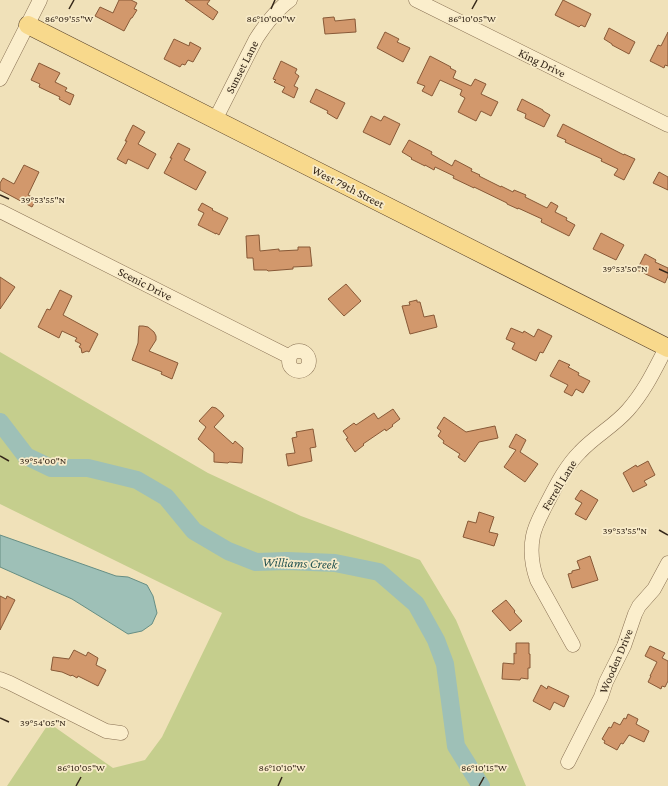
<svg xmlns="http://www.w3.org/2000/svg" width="668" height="786" viewBox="0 0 668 786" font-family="'Crimson Pro',serif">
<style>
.green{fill:#c5ce8d}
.water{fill:#9ec0b7;stroke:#668e84}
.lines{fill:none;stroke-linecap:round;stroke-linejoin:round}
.river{stroke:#9ec0b7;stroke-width:18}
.building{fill:#d2986c;stroke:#885937}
.minor-casing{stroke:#887053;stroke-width:15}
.major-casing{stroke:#543e28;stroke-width:19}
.minor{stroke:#fbeecc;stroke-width:14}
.major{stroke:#f8d98c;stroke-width:18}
.ticks{fill:none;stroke:#352719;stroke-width:1.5}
.labels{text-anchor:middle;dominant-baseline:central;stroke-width:3.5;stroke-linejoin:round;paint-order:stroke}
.street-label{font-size:12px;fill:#352719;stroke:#f8ebc9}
.water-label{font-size:13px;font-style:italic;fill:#275654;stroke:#f8ebc9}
.ticks-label{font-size:10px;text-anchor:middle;fill:#352719;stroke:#f8ebc9;stroke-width:3.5;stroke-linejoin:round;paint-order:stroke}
</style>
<rect width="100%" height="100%" fill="#f0e1b9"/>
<path class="green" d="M0,352l208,121 93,43 119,44 36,60 70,166h-519l42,-63 64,45 32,-8 17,-23 60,-124 -222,-109z"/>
<path class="water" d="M0,535l116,41 12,1 19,8 6,11 4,17 -5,11 -10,7 -14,3 -56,-35 -72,-32z"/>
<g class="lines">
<path class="river" d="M0,422l26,34 25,12h37l49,12 29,17 28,34 34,20 28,11 31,-1 48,2 44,9 37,32 20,36 9,24 11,82 25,40"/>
</g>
<path class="building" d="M119,0h12l6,3 -3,6 3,1 -5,8h-1l-7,13 -29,-15 5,-9 13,6z
M185,0h25l-3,4 11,8 -5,8z
M563,0l28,14 -6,13 -4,-2 -2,2 -24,-12z
M334,17l1,4 20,-2 1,13 -31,2 -2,-16z
M609,28l26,14 -6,12 -17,-9v-1l-8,-5z
M385,32l14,7 -2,3 13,6 -7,14 -26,-14z
M668,32v34l-3,-1 -1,3 -14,-7 8,-16 3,1z
M174,39l15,7 1,-4 11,6 -8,14 -5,-2 -3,5 -3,-1 -2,3 -16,-8z
M430,56l21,11 -1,1 6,3 -3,7 18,8 4,-7 11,5 -5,10 17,8 -7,14 -10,-5 -5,10 -18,-9 7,-14 -5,-3 2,-5 -22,-10 -8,16 -10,-5 3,-5 -8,-3z
M281,61l16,8 -2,4 4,3 -5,10 4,2 -4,10 -12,-6 3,-5 -11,-5 2,-2 -3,-1z
M39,63l21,10 -5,9 12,6 -2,3 9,4 -4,10 -11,-6 1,-2 -21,-10 1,-3 -9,-4z
M316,89l29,14 -8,16 -10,-6 1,-2 -18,-9z
M522,99l21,11v1l7,4 -6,12 -19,-9 1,-4 -9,-4z
M371,116l10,5 3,-5 16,8 -10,21 -27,-13z
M563,124l61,31v-1l11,5 -11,21 -10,-5 4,-6 -17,-8 1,-2 -37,-17 1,-2 -9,-4z
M133,125l12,7 -7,12 18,10 -8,15 -20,-10 -2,5 -9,-5 10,-18h-2z
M409,140l23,12 -1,2 21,12 3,-6 17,9 -1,2 9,4 -1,1 22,11v-1l12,6 1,-2 12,5 -1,2 22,11 4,-6 7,4 -3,6 12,6 -1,2 9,5 -6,11 -28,-14 1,-3 -24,-11v1l-11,-5v-1l-33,-16v1l-21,-10 1,-2 -19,-9 -1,3 -9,-5v1l-14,-7 1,-1 -10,-6z
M178,143l12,6 -6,11 22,12 -10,18 -32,-17 8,-15h-2z
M24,165l15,7 -11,23 8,4 -4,8 -32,-17v-7l3,-5 11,6z
M659,172l9,5v13l-15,-7z
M202,203l11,6 -1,1 16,8 -9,17 -3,-2v1l-18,-9 6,-12 -6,-3z
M601,233l23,12 -8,15 -23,-11z
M259,235l1,16 19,-2v2l19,-1v-3h12l2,19 -19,1v2l-25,2 -1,-1h-13l-1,-12h-6l-1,-22z
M645,254l11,6 -1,2 13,6v8l-3,7 -28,-13z
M0,277l15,10 -15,22z
M346,284l15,17 -17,15 -16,-17z
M60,290l12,6 -9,19 35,19 -9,18 -2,-1 -5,2 -1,-5 -2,-1 2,-3 -6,-3 2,-3 -15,-7 -3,7 -21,-11 9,-18 3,1z
M417,300v2h3l4,15 10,-2 3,12 -27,7 -8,-28 8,-1 -1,-3z
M139,326h4l5,1 6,5 2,4v4l-7,11 29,12 -6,16 -11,-5 1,-2 -30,-12 6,-17z
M511,328l12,5 1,-2 10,6 4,-8 14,7 -9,17 -3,-1 -4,9 -24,-12 3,-6 -9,-4z
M559,360l11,5 -2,2 11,6 -1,2 12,6 -7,12 -7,-4 -4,7 -8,-4 4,-7 -18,-9z
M212,407l4,1 6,5 2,3 -10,11 19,17 2,-3 8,7 -1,15 -13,-1 -1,1 -14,-1v-9l-16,-14 8,-12 -7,-6z
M393,409l7,10 -8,6 1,1 -7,5 -1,-2 -22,15 1,1 -9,7 -9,-13 2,-1 -5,-7 11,-8 2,2 18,-12 4,6z
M444,417l22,15 29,-6 3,12 -19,4 -14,20 -7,-5 2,-3 -17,-11 1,-2 -6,-5 3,-5 -4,-3z
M313,429l3,18 -6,1 2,13 -24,5 -2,-12 9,-1 -3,-15 5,-1 -1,-5z
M516,434l10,6 -6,12 18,12 -13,18 -21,-15 12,-17 -7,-3z
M648,461l7,14 -11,6 3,4 -14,7 -10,-19 13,-8 1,2z
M581,490l17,10 -12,20 -11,-6 7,-11 -7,-4z
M479,512l15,5 -5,15 9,2 -4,12 -31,-9 5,-16 8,2z
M590,556l8,24 -26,8 -4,-14 4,-1v-2l8,-2 -3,-8z
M0,596l6,3 1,-3 8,4 -15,30z
M506,600l9,11 -1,1 8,9 -12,10 -18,-20z
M516,643h13v11h1v14h-2v11l-7,-1 -1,2 -18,-1 1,-16 11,1v-11l2,1z
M650,646l15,7 -3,5 6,3v20l-3,6 -3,-1 -1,3 -13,-7 3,-6h-1l7,-14 -12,-6z
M74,650l12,6 2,-4 10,6 -2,7 10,5 -8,16 -20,-10 -1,2 -5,-3 -1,1 -9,-4 -11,-2 2,-13 16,2z
M541,685l6,4 1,-3 21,10 -5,11 -10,-5 -4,8 -17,-9z
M628,714l10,5 -2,5 13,7 -5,11 -15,-7 -6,9 -2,-1 -4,7 -13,-7 1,-2 -3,-2 7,-12 2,1 3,-6 6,3 4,-7 2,1z"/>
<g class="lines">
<g class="minor-casing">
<path id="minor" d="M416,0l252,125
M0,79l40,-79
M215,120l41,-81c9,-14 20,-29 34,-39
M0,211l290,146
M289 361a10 10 0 1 1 20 0a10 10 0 1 1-20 0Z
M573,645l-36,-65c-5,-14 -7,-29 -4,-44 2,-11 8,-21 13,-31 10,-19 19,-38 34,-53 15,-16 34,-26 48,-42 17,-19 27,-41 38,-62
M0,679l10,4 96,48 15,2
M568,762l33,-65 5,-15 18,-36 11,-32 4,-8 15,-17 14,-26"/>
</g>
<g class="major-casing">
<path id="major" d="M28,25l640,323"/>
</g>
<use href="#minor" class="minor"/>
<use href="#major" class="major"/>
</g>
<path class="ticks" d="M69,9l5,-9M271,9l4,-9M472,9l5,-9M0,195l9,4M659,269l9,4M0,456l9,5M659,530l9,5M0,718l9,4M76,786l5,-9M278,786l4,-9M479,786l5,-9"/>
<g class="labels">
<g class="street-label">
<text transform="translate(542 63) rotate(26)">King Drive</text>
<text transform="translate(242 67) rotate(-63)">Sunset Lane</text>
<text transform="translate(348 187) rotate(27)">West 79th Street</text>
<text transform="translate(145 284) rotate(27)">Scenic Drive</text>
<text transform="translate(559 485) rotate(-59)">Ferrell Lane</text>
<text transform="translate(616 661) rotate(-67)">Wooden Drive</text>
</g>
<g class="water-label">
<text transform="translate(300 563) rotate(2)">Williams Creek</text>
</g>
</g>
<g class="ticks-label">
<text x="69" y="22">86°09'55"W</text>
<text x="271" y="22">86°10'00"W</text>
<text x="472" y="22">86°10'05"W</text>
<text x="43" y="203">39°53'55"N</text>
<text x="625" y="272">39°53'50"N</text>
<text x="43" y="464">39°54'00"N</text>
<text x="625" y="534">39°53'55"N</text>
<text x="43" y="726">39°54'05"N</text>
<text x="81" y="771">86°10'05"W</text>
<text x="282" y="771">86°10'10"W</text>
<text x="484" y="771">86°10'15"W</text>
</g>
</svg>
